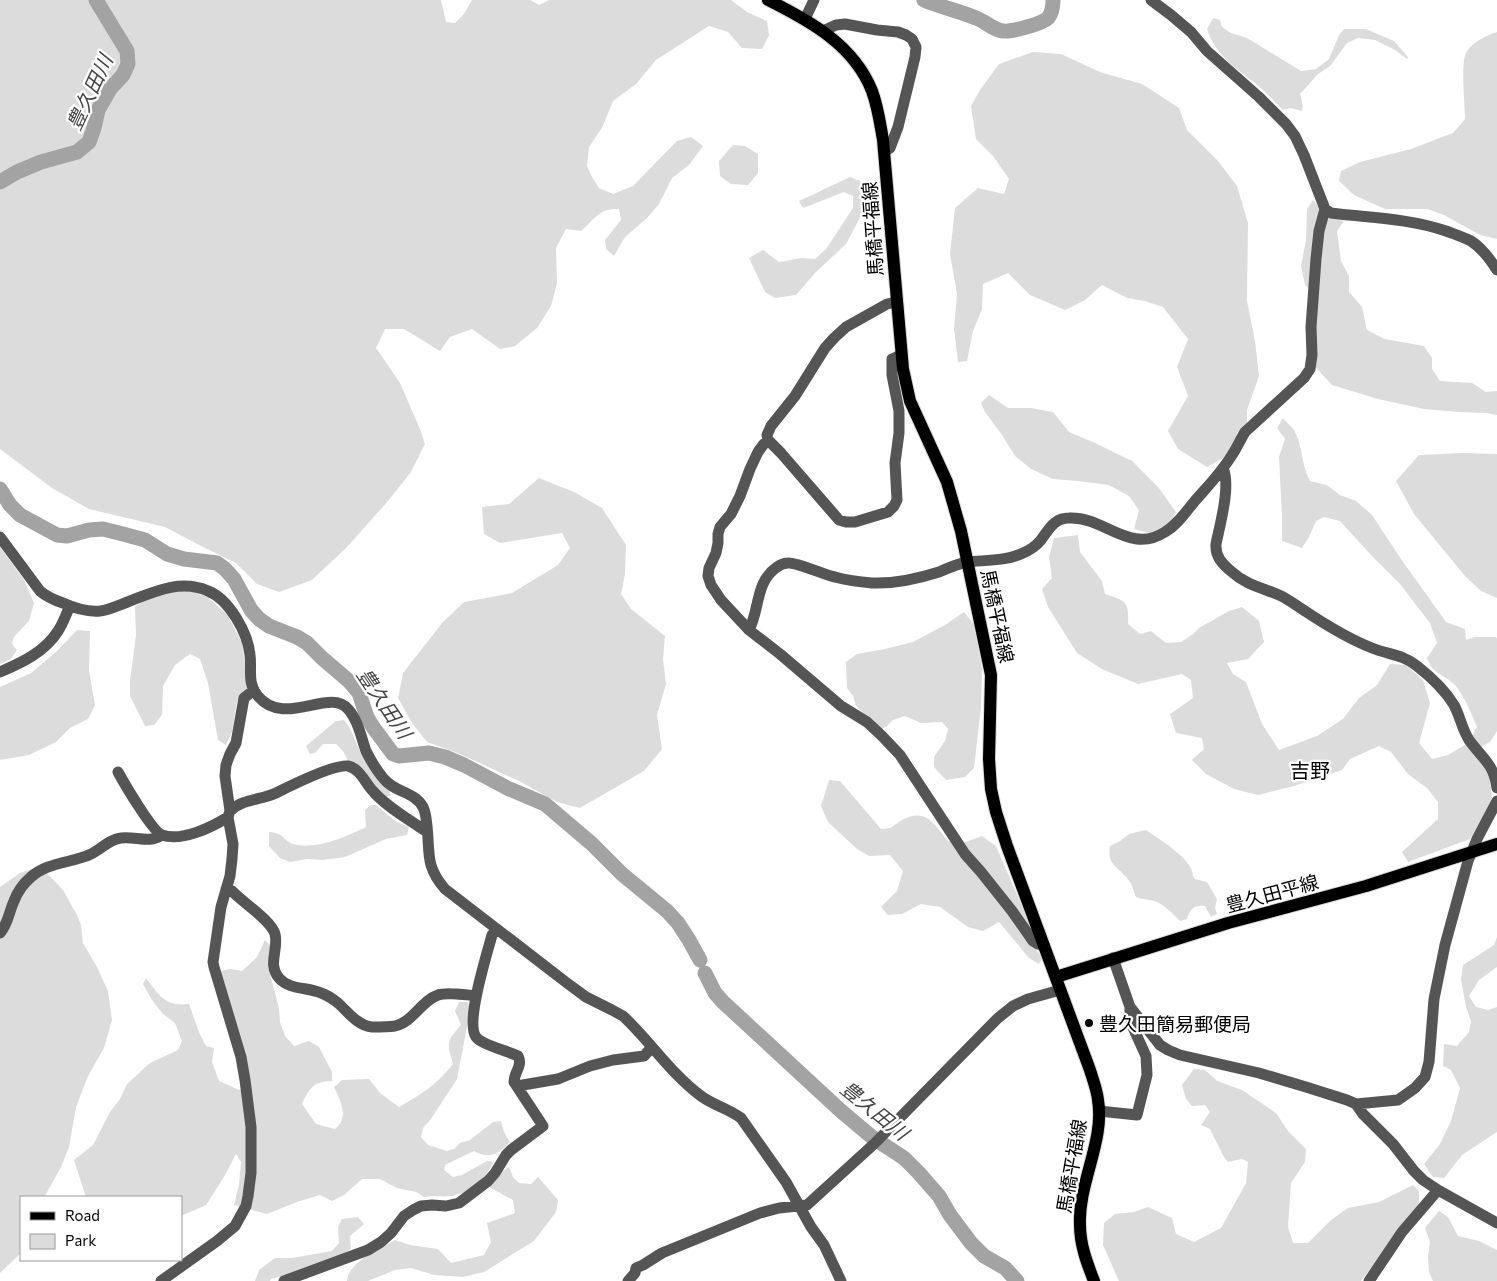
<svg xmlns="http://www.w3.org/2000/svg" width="1497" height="1281" viewBox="0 0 1497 1281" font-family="Commissioner,'Noto Sans JP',sans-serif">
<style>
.green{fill:#dcdcdc}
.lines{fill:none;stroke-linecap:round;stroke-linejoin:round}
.river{stroke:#a3a3a3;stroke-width:15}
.major-casing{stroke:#dbdbdb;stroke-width:14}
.minor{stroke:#555;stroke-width:11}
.major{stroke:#000;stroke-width:12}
.poi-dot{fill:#000;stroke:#fff;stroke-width:2}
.labels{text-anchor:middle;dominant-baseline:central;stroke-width:4.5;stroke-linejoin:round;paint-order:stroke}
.street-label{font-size:19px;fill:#000;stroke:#fff}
.poi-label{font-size:19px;fill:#000;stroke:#fff;text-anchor:start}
.water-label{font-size:20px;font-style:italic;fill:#444;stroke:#fff}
.neighbourhood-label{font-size:20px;fill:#000;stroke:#fff}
</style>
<rect width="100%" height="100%" fill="#fff"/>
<path class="green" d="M0,0h441l5,22 9,1 9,-9 8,-14h58l9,5 10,-5h182l16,12 20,9 2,14 -7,14 -20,-1 -14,-16 -19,-6 -53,34 -20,24 -23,17 -11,27 -13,19 -2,19 5,11 7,11 14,6 20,-8 44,-45 14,-4 12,9 -14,19 -17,13 -13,26 -12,14 -22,19 -11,19 -8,-7 -1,-9 16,-20 -2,-11c-20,-1 -24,10 -38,22l-15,-2 -10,19 1,35 -6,23 -14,22 -22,18 -15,3 -28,-20 -22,8 -10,14 -36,-22h-19l-9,19 24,35 20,46 5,15 -14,28 -23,29 -41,46 -35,33 -33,12 -22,-8 -21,-21 -29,-14 -42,-22 -76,-18 -37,-21 -52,-39z
M1213,18l7,2 2,7 9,6 16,5 54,33 15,-2 13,-10 10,-24 5,-6h22l28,12 14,16 -1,2 -12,-9 -20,-10 -17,-2 -11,5 -17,23 -12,8 -18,20 3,12 -1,5 -11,-3 -8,2c-9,-9 -18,-19 -28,-27 -20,-15 -40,-29 -48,-54z
M1497,32v207l-17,-4 -36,-20 -17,-6h-42l-31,-14 -15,-14 2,-10 19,-9 51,-13 42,-16 12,-14c0,-15 -5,-58 2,-68 6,-9 20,-16 30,-19z
M1033,52l28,2 39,18 42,12 37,24 8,22 31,31 19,25 11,37 -1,78 8,40 4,35 -12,34v12l-10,11 -3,11 -11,14 -16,9 -29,-18 -10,-18 20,-35 -11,-29 11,-28 -25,-32 -18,-6 -18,-3 -25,-13 -17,15 -20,10 -35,-15 -22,-22 -25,11 -1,25 -9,22 -6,30 -9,1 -4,-33 3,-35 -7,-40 5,-46 23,-20 26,6 5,-15 -16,-23 -17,-17 -5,-33 9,-16 19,-26z
M733,145l12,1 13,8v19l-10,12 -17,-1 -11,-8 -1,-15z
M850,177l12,5 2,28 -18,34 -31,29 -19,22 -21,3 -10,-6 -16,-34 14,-8 16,12 23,-4 13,1 11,-10 27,-41v-12l-9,-4 -41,16 -4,-7z
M1313,200c11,13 14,17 31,21l-7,10 4,30 8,15v16l13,15 5,23 18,9 39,7 8,12v11l8,12 32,2 14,9 11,-1v24l-10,-2 -29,-1 -34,-3 -46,-10 -46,-14 -16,-17v-73l-11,-10 -4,-19 5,-26 1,-31z
M989,395l19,13h23l22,4 16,20 24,10 39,19 27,27 17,24 -7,13 -17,9 -18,-5 5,-19 -10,-14 -20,-11 -31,-4 -25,-2 -22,-10 -16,-13 -13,-21 -17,-23 -4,-9z
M1283,418c3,4 8,8 11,12 9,16 7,35 16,51l17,4 13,10 16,6 16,14 29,44 45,63 19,7 1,11 9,-3h20l2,1v93l-7,11 -15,8 15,29 2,19 -7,16 -15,25 -62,23 -6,-10 36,-33v-17l-11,-14 -19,-14 -17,-22 -12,-6 -29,13 -8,11 -48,16 -36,9 -24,-6 -28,-15 -14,-14 12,-11 -2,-11 -26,-5 -6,-19 23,-16 -2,-18 -9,-6 -44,10 -36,-15 -25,-16 -29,-46 -6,-18 10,-11 -3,-21 5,-19 24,-3 2,17 22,29 3,13c21,7 24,7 23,30l12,10 11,-3 15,12 15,-1 12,-8 6,-6 30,-17 13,-4 17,14 5,21 -16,17 -21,4 6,11 13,8 16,42 17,26 38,-14 26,-17 16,-21 18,-13 13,-21 16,1 17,15 7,23 -11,40 13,16 16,-4 20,-12 9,-16c-6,-14 -12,-30 -22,-42 -12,-12 -21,-9 -28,-27l10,-15 -7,-20 -30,-39 -29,-29 -31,-34 -16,-4 -8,4 -7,16 -7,11 -20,-7v-25l-3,-59 6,-18 -8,-11z
M1462,453l35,1v144l-16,-7 -16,-15 -51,-62 -18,-33 23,-26z
M539,478l35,14 28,16 24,37 -1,29 -4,20 10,15 34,27 -2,23 3,25 -9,31 5,34 -18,22 -64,37 -23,-6 -38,-21 -59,-27 -33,-12 -15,-19 -14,-25 5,-25 40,-51 21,-20 48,-9 46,-28 12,-17 -8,-15 -62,10 -16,-9 -2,-27 27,-3z
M0,547l24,33 10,23 -5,18 -15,16 -2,7 5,6 -6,9 -11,5z
M187,590l20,7 20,17 15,29 4,27 1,19 -10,12 -5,31 -6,13 -8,-5 -10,-57 -8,-24 -10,-5 -15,11 -12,21 -1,29 -8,10 -9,1 -15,-30v-15l6,-46 -1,-29 26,-13z
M964,612l11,14 7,43 -1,39 -7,60 -9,9 -19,3 -12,-13v-10l11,-16 3,-12 -6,-7 -21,1 -16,-7 -12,4 -6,6 -6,4 -25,-24 -3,-10 -6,-8 -1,-26 11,-8 28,-5 28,-7 32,-17z
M77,630l13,1 -1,40 6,34 -7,14 -18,9 -14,14 -27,13 -29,5v-73l31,-14 26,-22z
M344,720c9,10 11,23 18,35 9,14 25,25 29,41l-7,1 -36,-36 -5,-10 -7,-7h-13l-8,9 -5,1 -4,-8 30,-25z
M829,780l11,1 41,48c13,0 12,-4 21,-9 24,-13 33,5 46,21l15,2 19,-7 14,10 26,60 10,20v16l10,17 -3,5 -10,-6 -30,-36 -16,9 -15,-4 -28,-20 -19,-3 -19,10 -14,1 -7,-8 16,-16 6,-20 -13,-16 -21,1 -12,-7 -29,-27 -7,-16z
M371,805h5l19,16 14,6 -2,8 -21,4 -41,18 -22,3 -16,-1 -17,3 -10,-4 -11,-12v-14c16,1 14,9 24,12 25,6 52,-7 73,-17l-1,-17z
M1146,830c14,10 47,29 47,46l2,3 12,3 10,17 -2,9 2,6 -6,3 -6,-11c-11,-1 -15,3 -18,13l-7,2c-7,-7 -14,-15 -23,-19 -7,-3 -14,-2 -21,-5 -2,-4 -3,-10 -6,-15 -9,-15 -24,-15 -20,-36l10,-5 9,-7z
M36,868l8,2 19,20 14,25 4,10 2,18 14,24 11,24 4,29 -8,28 -16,28 -12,31 -7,40 -8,20 -15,27 -1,3h-24v56l-21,20v-386l20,-14z
M1497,937v30l-18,13 -10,16 7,11 12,3 9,-3v125l-35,23 -18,23 -11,-1 -9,-13 16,-20 11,-23 9,-33 -9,-18 -8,-4 1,-22 13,2 12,-14 2,-11 -5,-14 -5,-28 2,-14 31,-20z
M265,940l6,6 -3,21 11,41 1,14 5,14 9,10 15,-5 10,6 13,25v9c-19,1 -22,6 -30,23l14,20 19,5c15,-11 5,-29 -1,-42l8,-7 27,-1 11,14 19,14c21,-12 40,-24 54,-43 -6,-22 -7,-22 8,-39l-6,-14 4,-9h9l2,9 -13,68 -26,40 -8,9 -2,9 7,8 19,6 7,-2 6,-6 10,-3 23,-18 8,-1 3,11 6,10c-11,12 -21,18 -36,9l-29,14 -1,5 9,7 9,-2 25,-14 7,1c-8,15 -21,29 -38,33 -10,3 -21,0 -32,2l-8,-5 -19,-4 -17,-9h-18l-18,16 -12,6 -12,-6 -23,7 -30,12 -33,-9 5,-21 2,-22 -5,-8 -12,23 -18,28 -25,11v-19h-95l-12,-37 19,-15 17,-33 10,-13 7,-15 23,-21 28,-13 4,-9 -7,-18 -12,-9 -11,-14 -9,-16 3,-6c13,17 19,29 43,26l10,28 7,14 8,2 -2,14 7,19 20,9 10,-5 -29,-114 10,-2 12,2 15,-14z
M1194,1069l11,1 12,11 25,9 34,23 12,18 18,18 -1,13 -14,21 -3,44 5,16h15l23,-23 17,-12 31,-6 34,-17 6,6v15l-58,75h-242l-16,-36 1,-22 11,-9 19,-2 14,-5 24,11 4,16 18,8 27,-14 25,-45 2,-21 -6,-3 -14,3 -4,-5 -14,-28 -9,-4 9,-13 -5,-7 -13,1 -6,-7 -4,-14z
M509,1167l4,10 6,6 12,1 7,-7 20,23 -2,12 -22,29 -50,31 -21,5 -29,-2 -23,-7 -16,2 -27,11h-21c0,-18 34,-33 48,-41l15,5 28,4 13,14 33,-8 7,-13 -4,-19 28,-10 -2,-13 -24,-13 9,-13z
M1439,1211l9,6 10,19 21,5 18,9v31h-64l-4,-9 -1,-15 2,-15 -5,-14z
M358,1217l6,7 -14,12 1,13c-21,14 -56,24 -80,30l-1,2h-15l4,-11 16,-12h17l40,-7 7,-8 -1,-16 4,-8z"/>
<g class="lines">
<path class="river" d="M924,0c17,7 35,11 52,18 9,3 17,12 27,13 8,1 39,-7 45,-13 4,-5 5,-12 5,-18
M0,182l17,-10 24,-10 36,-10 12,-10 5,-14 4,-18 12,-21 13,-14 5,-11 -1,-13 -31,-51
M0,489l10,16 10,10 37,20 10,1 22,-6 14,-1 20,5 22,6 22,14 17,5 33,4 8,6 9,10 17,31 8,9 10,7 28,11 10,6 15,15 27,23 10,12 8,24 6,10 20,27 6,2 30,-3 16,4 19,8 43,23 38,16 47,40 30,30 45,37 11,12 11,17 11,20
M705,973l10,20 8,9 118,109 31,26 32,21 14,14 21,24 11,19 21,28 13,13 21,12 12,13"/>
<g class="major-casing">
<path id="major" d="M768,0c42,21 86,45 104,91 6,16 8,32 11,49l20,229 7,32 37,81 14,49 30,144 -2,84 2,30 5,23 11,34 83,224c3,10 7,20 8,30 7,41 -20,83 -18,125 0,20 7,38 14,56
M1056,977l172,-54 138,-37 131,-42"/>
</g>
<path class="minor" d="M805,19l9,-19
M823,31l13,-6 9,-1 32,6 21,2 8,3 6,4 4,8 -1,10 -17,70 -8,21 -6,4
M1325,209l6,4 8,1c36,4 72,5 107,17 8,3 17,6 25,10 11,7 19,18 26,29
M896,302l-9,2 -41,23 -12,11 -9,10 -30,48 -24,30 -4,9 1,5 13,13 58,67 7,2h9l33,-10 6,-6 3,-6 -2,-37 4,-30v-22l-7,-36v-16l9,-4
M768,440l-5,5 -5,7 -8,17 -10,27 -9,18 -11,13 -2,7v9l-2,10 -7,15 -1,8 3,9 10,15 28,30 31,24 61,52 26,16 15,14 18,19 65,99 16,18 31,39 21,30 5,3 6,1
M1223,468c8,18 -3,56 -7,76 -1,12 6,20 16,28 14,13 31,16 47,23 9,4 18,11 26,16 21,14 44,28 67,37 17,7 30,6 45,18 14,11 28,24 37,39 6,11 8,24 15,35 13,18 25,24 28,48
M0,537l40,54c7,6 14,9 23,12 11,5 24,9 37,8 9,-1 17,-5 25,-8 26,-10 55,-25 83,-12 21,8 40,42 42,64 2,14 -3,27 7,40 27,34 72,-8 91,14 10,11 13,28 18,42 5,10 11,20 18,28 11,14 30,12 39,28 3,6 3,12 4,19 3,27 -2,40 18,63l122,94 19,14 26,13 11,6c27,25 48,58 78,80 12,9 28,13 40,22l45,64 25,45 13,18 17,36
M749,630c11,-21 6,-48 28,-63 3,-2 8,-4 11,-4 8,-1 37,12 47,14 11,3 25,5 37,6 23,1 45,-4 67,-11 9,-4 18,-8 28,-10 19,-2 39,-1 56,-9 6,-2 14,-8 18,-13 8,-11 13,-22 28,-22 35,-2 61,37 96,14 12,-7 20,-19 29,-30 13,-15 27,-29 38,-47 5,-7 8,-15 13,-23l59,-54 6,-9 2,-14 -1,-28 5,-68 3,-28 6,-22 -21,-54 -9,-19 -9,-12 -27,-27 -52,-46 -16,-19 -20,-17 -20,-15
M0,672c21,-9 45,-20 58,-41 5,-7 8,-17 12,-25
M118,772c6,11 34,59 44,63 20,7 50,-8 66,-18
M230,811c12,-12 31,-11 46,-18 14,-7 58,-29 72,-27 11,2 17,16 24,24 12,15 36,29 52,40h3
M226,889l6,2c10,11 39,29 43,43 4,15 -8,30 4,44 10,12 29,9 42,15 6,2 12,6 17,10 9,8 20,23 34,24 6,0 16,0 23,-1 18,-4 26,-25 43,-31 6,-2 13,-1 19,-1 6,1 13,0 18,3
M0,933c8,-9 9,-21 14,-32 3,-8 10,-18 17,-24 17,-15 41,-14 60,-23 10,-5 19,-15 30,-16 15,-2 28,6 41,-3
M1113,958l17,49 30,38 8,5 12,5 79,18 47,14 41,13 9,4 7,10 30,30 21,27 9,9 15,10 59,33
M517,1086l41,-7 32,-13 23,-6 31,-4 8,-9
M1356,1104l42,-4 17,-12 10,-11 4,-15 5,-63 11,-54 23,-84 9,-22 20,-38
M1099,1111l38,4 10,-40 -1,-19 -16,-35v-14
M161,1281l56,-40 18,-15 11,-20 2,-10 3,-23v-46l-6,-47 -4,-23 -27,-90 -1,-5 8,-55 9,-31 2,-17 1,-15 -5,-27 2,-6 -5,-35 1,-11 4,-11 6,-11 8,-45 10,-8
M284,1281l84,-31 13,-8 10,-9 13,-17 9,-6 8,-4 11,-1 14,1 13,-3 29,-22 7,-8 11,-18 5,-5 32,-24 -29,-44c0,-10 9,-16 4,-26 -10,-5 -36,-11 -42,-19 -11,-15 11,-83 16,-102l5,-6
M628,1281l7,-8 1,-5 7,-3 19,-12 98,-40 19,-5 28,-3 67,-61 124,-126 15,-12 15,-7 32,-9
M1369,1281l33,-49 36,-42"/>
<use href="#major" class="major"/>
</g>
<circle class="poi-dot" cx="1089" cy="1023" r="5"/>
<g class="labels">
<g class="street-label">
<text transform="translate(872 229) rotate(-94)">馬橋平福線</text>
<text transform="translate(998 616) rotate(78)">馬橋平福線</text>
<text transform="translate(1272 893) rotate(-15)">豊久田平線</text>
<text transform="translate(1071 1166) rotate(-80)">馬橋平福線</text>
</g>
<g class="poi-label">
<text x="1099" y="1023">豊久田簡易郵便局</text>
</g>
<g class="water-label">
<text transform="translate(89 92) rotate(-65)">豊久田川</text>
<text transform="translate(385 703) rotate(56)">豊久田川</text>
<text transform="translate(875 1110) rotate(39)">豊久田川</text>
</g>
<g class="neighbourhood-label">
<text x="1310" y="770">吉野</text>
</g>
</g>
<rect x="20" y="1196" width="162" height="65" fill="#ffffff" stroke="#999999"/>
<rect x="30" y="1212" width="25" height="8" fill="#000000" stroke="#999999"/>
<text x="65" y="1221" font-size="15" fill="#000000">Road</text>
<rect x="30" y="1234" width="25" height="15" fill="#dcdcdc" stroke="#999999"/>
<text x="65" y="1246" font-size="15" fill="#000000">Park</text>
</svg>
